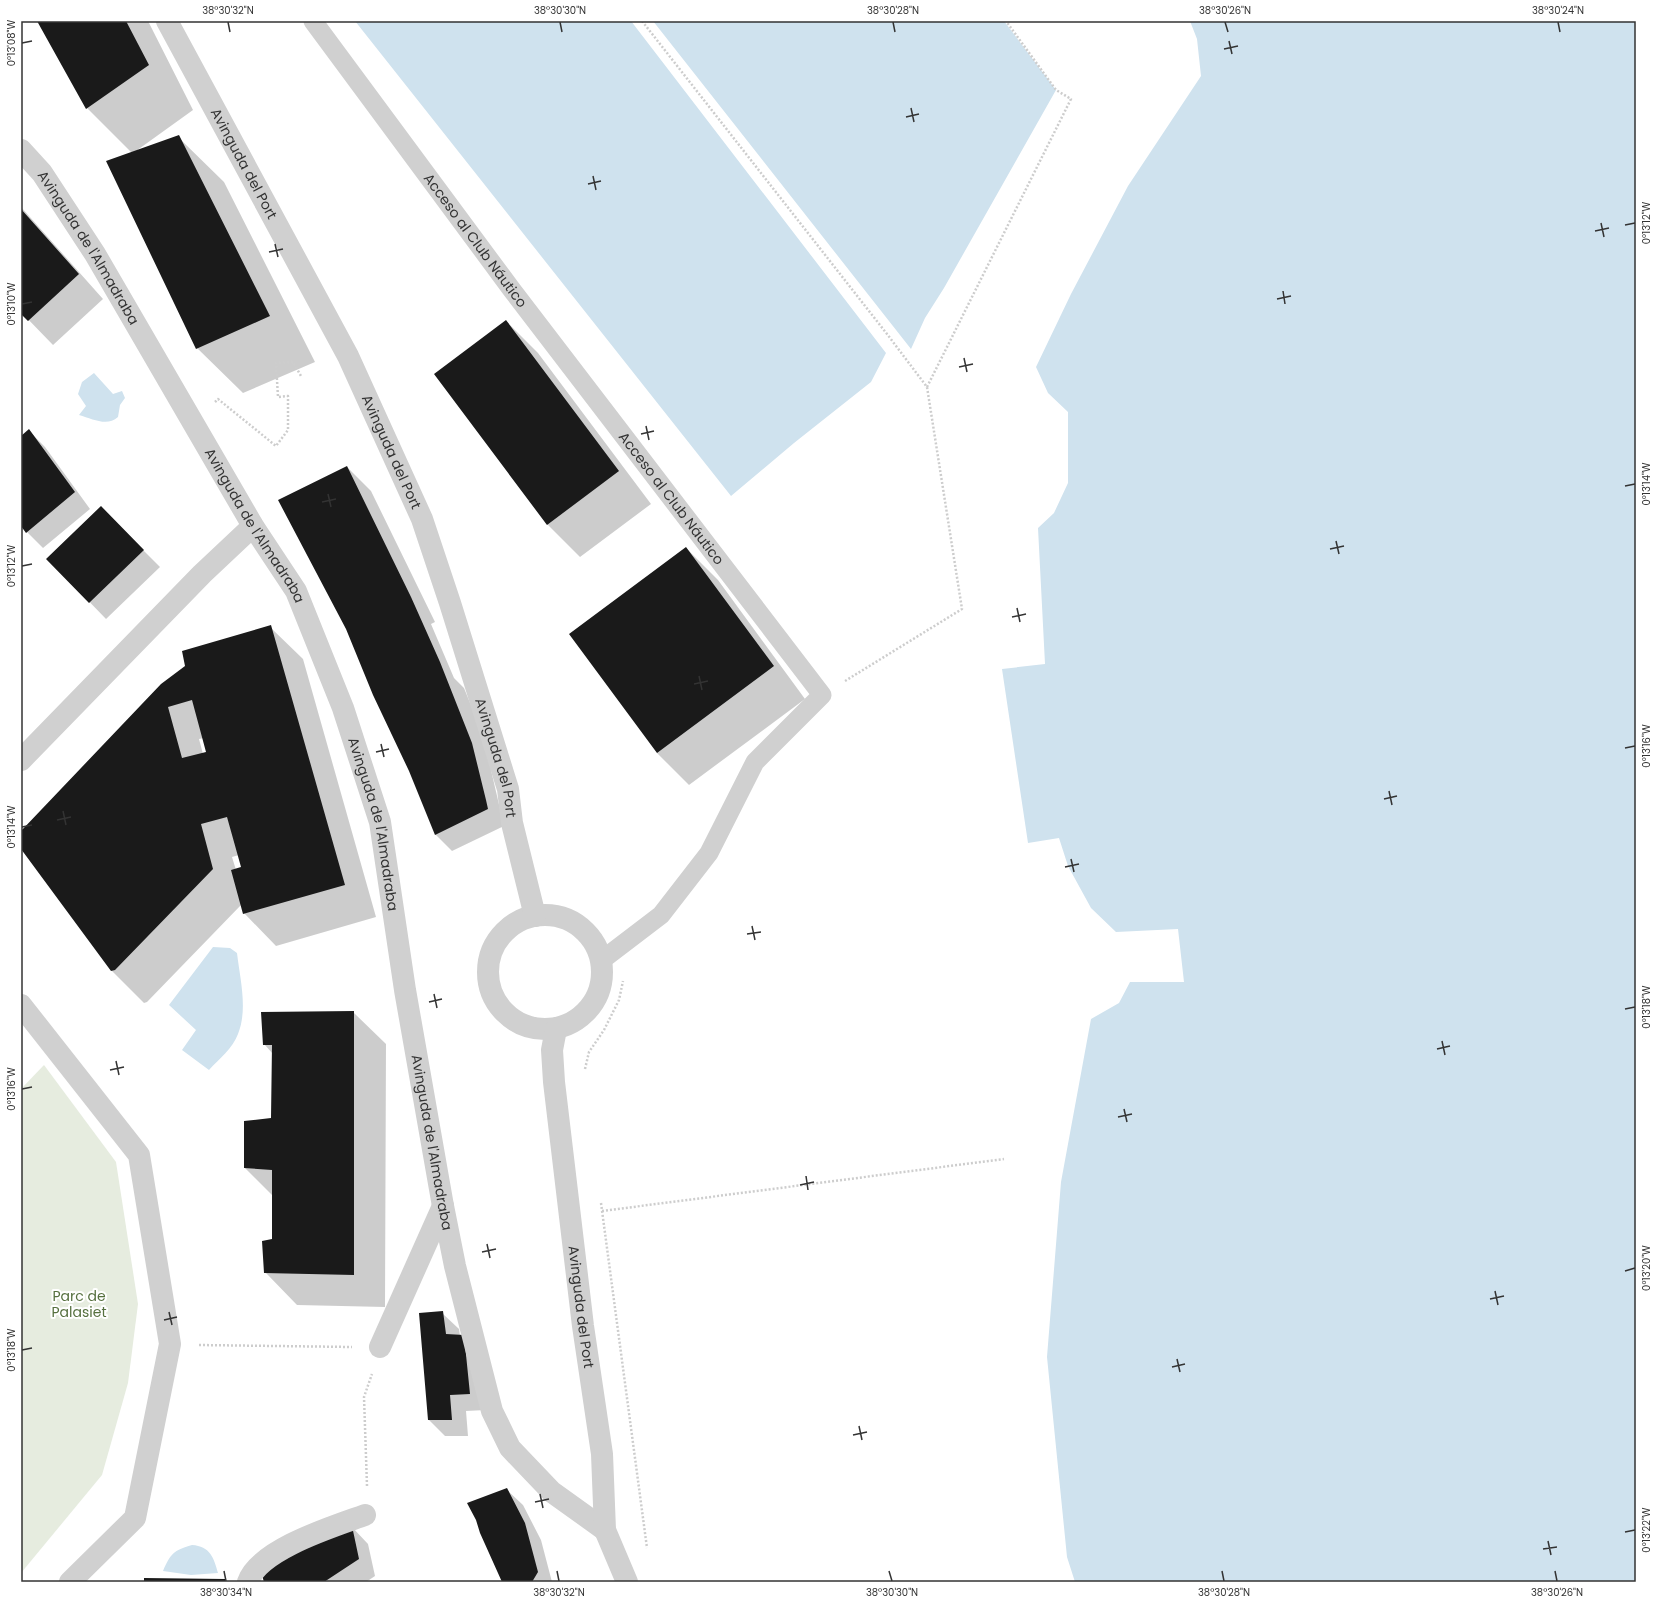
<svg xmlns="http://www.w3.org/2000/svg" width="1657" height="1603" viewBox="0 0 1657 1603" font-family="Poppins,sans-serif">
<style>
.green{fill:#e6ecdf}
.water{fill:#cfe2ee}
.shadow{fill:#0003;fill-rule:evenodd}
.building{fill:#1a1a1a;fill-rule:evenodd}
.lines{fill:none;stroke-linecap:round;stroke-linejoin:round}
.path{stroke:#cdcdcd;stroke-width:2.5;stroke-dasharray:2 2;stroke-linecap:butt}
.service{stroke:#d0d0d0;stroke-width:19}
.pedestrian{stroke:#d0d0d0;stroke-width:22}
.minor{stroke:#d0d0d0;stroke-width:22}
.tertiary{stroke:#d0d0d0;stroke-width:22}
.ticks{fill:none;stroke:#333;stroke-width:1.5}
.labels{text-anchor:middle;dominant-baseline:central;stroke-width:4;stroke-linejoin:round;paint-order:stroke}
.street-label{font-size:14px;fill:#333;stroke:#fff}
.park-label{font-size:14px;fill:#56703f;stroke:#fff}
.neatline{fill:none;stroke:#333;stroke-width:1.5}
.ticks-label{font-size:10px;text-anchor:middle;fill:#333}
</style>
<rect width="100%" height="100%" fill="#fff"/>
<path class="green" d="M44,1065l72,97 22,142 -10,79 -26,92 -81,98v-484z"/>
<path class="water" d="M355,21h276l255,332 -15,29 -77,61 -63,53z
M653,21h351l52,69 -112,198 -19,30 -14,31z
M1190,21h446v1561h-561l-8,-25 -20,-200 14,-175 30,-163 28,-16 11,-21h54l-6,-53 -62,3 -25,-24 -23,-42 -9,-28 -31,5 -26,-174 43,-5 -7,-136 16,-15 14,-30v-71l-20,-19 -12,-26 35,-73 57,-108 73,-110 -4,-37z
M94,373l19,21 9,-3 3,7 -5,7 -2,12c-11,10 -25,2 -39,-2l7,-9 -8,-12 4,-12z
M213,947l17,1 7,5c3,26 11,56 1,81 -5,14 -19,25 -29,36l-27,-20 14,-20 -27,-25z
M192,1545c18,1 22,13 26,28l-27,2 -28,-4c8,-18 10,-20 29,-26z"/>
<path class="shadow" d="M39,21h109l45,89 -57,41 42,-14 46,45 91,180 -72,31 -46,-45 -65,-195 -45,-45z
M21,207l82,92 -50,46 -32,-33z
M506,321l32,32 113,151 -71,53 -32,-32 -113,-151z
M29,431l16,16 45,62 -47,39 -16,-16 -6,-8v-87z
M347,467l24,24 64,131 -4,2 23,54 10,10 32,79 -5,3 13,56 -52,25 -16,-16z
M117,524l43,43 -54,52 -58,-60z
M686,548l32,32 87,119 -116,86 -32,-32z
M270,627l33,32 73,258 -100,29 -32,-33 -2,-9 -95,98 -3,1 -32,-32 -91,-124v-15l165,-166zM204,738l4,14 -5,2 -4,-15zM239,855l4,13 -7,2 -4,-13z
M353,1012l33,32 -1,263 -88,-2 -32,-33 8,-33v-43l-28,-28 27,-49 1,-65 -9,-10z
M442,1313l17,16 1,7 26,74 -20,1 2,25h-23l-17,-17z
M506,1489l17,16 18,35 11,42h-49z
M352,1527l16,17 7,32 -9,6h-101z"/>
<path class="building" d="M37,21h89l23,44 -63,44z
M179,135l91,181 -74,33 -90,-188z
M21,209l58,65 -51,47 -7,-7z
M506,320l113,151 -72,54 -113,-151z
M29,429l46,63 -49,41 -5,-7v-90z
M347,466l64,131 29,65 32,81 14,57 2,9 -53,26 -26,-64 -36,-76 -27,-66 -68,-129z
M101,506l43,44 -55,53 -43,-44z
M686,547l88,119 -117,87 -88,-119z
M271,625l74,260 -102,29 -12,-44 10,-3 -14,-50 -26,7 12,45 -98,101 -4,1 -90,-122v-18l140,-147 24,-18 -3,-15zM192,700l14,52 -24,6 -14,-51z
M354,1011v264l-90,-2 -2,-32 10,-2v-69l-28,-2v-47l27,-3 1,-73h-9l-2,-33z
M443,1311l3,23 18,1 6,59 -20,1 2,25h-24l-9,-107z
M507,1488l18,35 13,49 -6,10h-30l-22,-49 -4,-13 -9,-17z
M352,1526l7,33 -35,23h-60l-3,-10 37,-23z
M144,1578l81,1v3h-81z"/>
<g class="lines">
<path class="path" d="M642,21l245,313 40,53 35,222 -117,72
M927,387l144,-288 -15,-9 -50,-69
M215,402l3,-3 58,47 12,-16v-34l-10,1 -2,-34 17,-1 8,14
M585,1069l4,-17 15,-22 15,-30 4,-19
M601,1203l46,345
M602,1211l402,-52
M199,1345l153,2
M367,1486l-3,-89 8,-23"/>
<path class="service" id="s1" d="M313,21l199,269 310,405 -67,67 -46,91 -48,62 -59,45"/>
<path class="pedestrian" d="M248,1582c11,-33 87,-56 117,-67"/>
<g class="minor">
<path id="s2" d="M21,150l21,23 53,81 158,272 43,65 47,117 37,114 25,168 38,216 12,60 37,145 18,37 42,44 53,38"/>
<path d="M21,760l181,-186 51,-48"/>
<circle cx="545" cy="972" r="57"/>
<path d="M21,1005l118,150 31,189 -35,174 -65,64"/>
<path id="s3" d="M556,1029l-4,21 2,32 29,244 19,128 3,76 22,52"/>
<path d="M380,1347l63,-141"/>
</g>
<path class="tertiary" id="s4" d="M167,21l181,335 74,163 28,84 58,186 4,34 23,93"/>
</g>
<path class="ticks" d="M228,22l2,10M560,22l2,10M893,22l2,10M1225,22l3,10M1558,22l2,10M1229,41l3,13M22,43l10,-2M1224,49l14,-3M911,108l3,14M906,117l13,-3M593,176l3,14M588,184l13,-3M1601,223l3,14M1625,225l10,-2M1595,231l14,-3M275,244l3,13M269,252l14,-3M1283,291l2,13M1277,299l14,-3M22,304l10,-2M964,358l3,14M959,367l14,-3M646,426l3,14M641,434l13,-3M1625,486l10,-2M328,494l3,13M322,502l14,-3M1336,541l3,13M1330,549l14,-3M22,566l10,-2M1017,608l3,14M1012,617l14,-3M699,676l3,14M694,684l14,-3M381,744l3,13M1625,748l10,-2M376,752l13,-3M1389,791l3,14M1384,799l13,-3M63,811l3,14M57,820l14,-3M22,827l10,-2M1071,859l3,13M1065,867l14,-3M752,926l3,14M747,934l14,-2M434,994l3,14M429,1002l13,-3M1625,1009l10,-2M1442,1041l3,14M1437,1049l13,-3M116,1061l3,14M110,1070l14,-3M22,1089l10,-2M1124,1109l3,13M1118,1117l14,-3M806,1176l2,14M800,1185l14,-3M487,1244l3,14M482,1252l14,-3M1625,1271l10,-3M1495,1291l3,14M1490,1299l14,-3M169,1312l3,13M164,1320l13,-3M22,1350l10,-2M1177,1359l3,13M1172,1367l13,-3M859,1426l3,14M853,1435l14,-3M540,1494l3,14M535,1502l14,-3M1625,1532l10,-2M1548,1541l3,14M1543,1549l14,-2M224,1571l2,10M557,1571l2,10M889,1571l3,10M1222,1571l2,10M1555,1571l2,10"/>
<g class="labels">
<g class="street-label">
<text stroke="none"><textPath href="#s4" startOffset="162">Avinguda del Port</textPath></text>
<text stroke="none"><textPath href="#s1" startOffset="273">Acceso al Club Náutico</textPath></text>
<text stroke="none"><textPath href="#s2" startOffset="119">Avinguda de l'Almadraba</textPath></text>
<text stroke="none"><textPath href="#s4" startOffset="486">Avinguda del Port</textPath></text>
<text stroke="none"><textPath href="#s1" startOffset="597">Acceso al Club Náutico</textPath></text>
<text stroke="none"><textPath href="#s2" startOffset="443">Avinguda de l'Almadraba</textPath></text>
<text stroke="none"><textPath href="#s4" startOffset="810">Avinguda del Port</textPath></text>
<text stroke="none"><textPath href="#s2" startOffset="767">Avinguda de l'Almadraba</textPath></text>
<text stroke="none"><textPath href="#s2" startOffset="1091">Avinguda de l'Almadraba</textPath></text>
<text stroke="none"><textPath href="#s3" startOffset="280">Avinguda del Port</textPath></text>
</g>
<g class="park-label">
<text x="79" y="1296">Parc de<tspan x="79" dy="16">Palasiet</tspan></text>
</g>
</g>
<rect width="1657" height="1603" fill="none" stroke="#ffffff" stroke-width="44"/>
<rect x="22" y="22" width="1613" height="1559" class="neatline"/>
<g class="ticks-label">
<text x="228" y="14">38°30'32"N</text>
<text x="560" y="14">38°30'30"N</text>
<text x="893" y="14">38°30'28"N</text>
<text x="1225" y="14">38°30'26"N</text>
<text x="1558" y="14">38°30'24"N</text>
<text transform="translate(11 43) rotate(-90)" y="4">0°13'08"W</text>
<text transform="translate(1646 223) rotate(-90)" y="4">0°13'12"W</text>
<text transform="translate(11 304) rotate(-90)" y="4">0°13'10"W</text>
<text transform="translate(1646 484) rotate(-90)" y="4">0°13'14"W</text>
<text transform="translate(11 566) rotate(-90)" y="4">0°13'12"W</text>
<text transform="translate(1646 746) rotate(-90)" y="4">0°13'16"W</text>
<text transform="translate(11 827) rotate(-90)" y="4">0°13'14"W</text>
<text transform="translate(1646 1007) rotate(-90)" y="4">0°13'18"W</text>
<text transform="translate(11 1089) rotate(-90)" y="4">0°13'16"W</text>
<text transform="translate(1646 1268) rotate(-90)" y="4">0°13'20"W</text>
<text transform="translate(11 1350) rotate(-90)" y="4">0°13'18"W</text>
<text transform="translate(1646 1530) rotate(-90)" y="4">0°13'22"W</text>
<text x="226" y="1596">38°30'34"N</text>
<text x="559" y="1596">38°30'32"N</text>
<text x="892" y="1596">38°30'30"N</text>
<text x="1224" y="1596">38°30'28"N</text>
<text x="1557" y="1596">38°30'26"N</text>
</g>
</svg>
